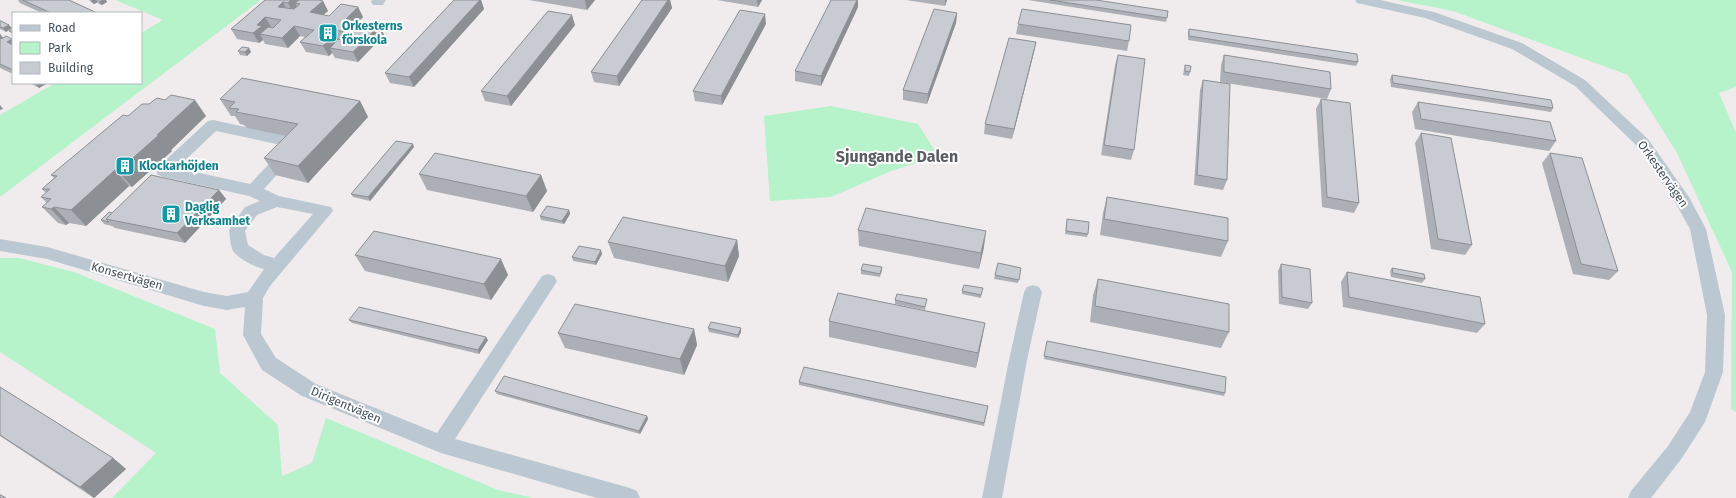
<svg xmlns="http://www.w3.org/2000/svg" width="1736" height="498" viewBox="0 0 1736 498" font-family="'Fira Sans',sans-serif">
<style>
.green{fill:#b6f2ca}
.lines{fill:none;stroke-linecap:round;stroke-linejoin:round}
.minor{fill:#bcc8d1;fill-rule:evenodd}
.wall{fill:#acafb5}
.shaded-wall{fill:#8c8f93}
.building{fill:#c8ccd2;stroke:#8c8f93}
.labels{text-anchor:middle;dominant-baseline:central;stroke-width:4;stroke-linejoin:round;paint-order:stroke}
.culture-label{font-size:12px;font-weight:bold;fill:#0d838f;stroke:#fff;text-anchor:start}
.street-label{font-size:12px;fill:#43515c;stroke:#fff}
.district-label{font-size:16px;font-weight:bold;fill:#595e62;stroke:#fff}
</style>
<rect width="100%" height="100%" fill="#f0eced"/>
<path class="green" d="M115,0h146l-261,197v-82l55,-32h86v-50l22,-13z
M1397,0h339v87l-17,6 17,40v279l-5,-3 1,-137 -55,-119 -49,-78 -175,-64z
M831,106l87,18 20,32 -47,15 -60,26 -61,4 -6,-85z
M0,258h19l55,14 141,57 5,44 58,52 4,51 30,-13 14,-45 172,72 35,8h-421l44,-45 -156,-101z"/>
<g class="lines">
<path class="minor" d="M372,0h14l-3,5h-10l-2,-3z
M1355,0h25l54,12 88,31 63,37 63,59 41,58 17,32 19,86 -2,57 -18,50 -23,36 -31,40h-23l3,-7 37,-45 22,-34 15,-40 2,-57 -17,-86 -14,-25 -38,-57 -63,-61 -63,-37 -87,-31 -68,-15z
M213,120l89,19 3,4 -3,4 -38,42 15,7 52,11 2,4 -63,75 -7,12 -2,36 15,24 40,26 121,49 105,-157 6,-2 6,2 3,5 -3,5 -99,153 175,49 7,3 3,7h-43l-156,-45 -139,-57 -40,-26 -19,-35 2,-28 -18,3 -23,-4 -157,-47 -47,-8v-12l47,8 157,45 23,4 21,-4 16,-23c-9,-2 -28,-11 -32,-20 -2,-6 -2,-13 -3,-19l16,-23 15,-6 -11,-5 -85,-19 -6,-2 -2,-4 2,-4 50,-46zM216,131l70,15 -36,38 -73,-16zM277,207l36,7 -39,44 -10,-3 -16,-10 -3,-14 12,-16z
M1033,285l6,2 3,5 -15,68 -25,138h-20l27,-138 15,-68 3,-5z"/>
</g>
<path class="wall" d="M18,0h51l28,13h-55l-22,-10z
M89,0h17l1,2 -5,3 -3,-1 -1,-2 -4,2 -3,-2z
M265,0l58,1 5,10 -5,4 6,1 29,-9 5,10 -4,4 25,14 -26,27 -23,-4 -3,-5 -3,3 -23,-4 -6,-10 5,-5 -5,-1 -12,12 -23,-4 -2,-4 -4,3 -22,-4 -6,-10z
M454,0h27l3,9 -70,78 -24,-4 -5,-10z
M529,0h66l-8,10z
M642,0h28l2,8 -53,78 -25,-4 -3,-10z
M717,0h45l-4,7z
M906,0h41l-2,6z
M1028,0h68l71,18 -1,4z
M858,7l-37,79 -26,-5v-10z
M957,13l-1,10 -29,81 -24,-4v-10z
M0,21l12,7 -6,4 -6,-3z
M766,24l-44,81 -27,-4 -2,-10z
M1018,24l111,17 -2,10 -111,-17z
M575,25l-64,81 -26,-5 -4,-10z
M1189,29l169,33 -2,4 -168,-26v-8z
M0,34l3,4 10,3v33l-13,-6z
M1036,42l-2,10 -22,87 -28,-5 1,-10z
M249,48l2,4 -4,4 -7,-1 -2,-4z
M1118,55l16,95 -3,10 -30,-5 14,-90z
M1224,55l107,34 -4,10 -107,-17 1,-17z
M1185,65l5,7 -1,4 -6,-1z
M1392,75l161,33 -2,4 -160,-25 -1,-8z
M1203,80l24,100 -4,10 -29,-5 6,-95z
M30,83h18l-9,5z
M220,99l140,2 8,16 -60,66 -33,-8 -11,-17 22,-22 -39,-8 -3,-3 -4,-1 -5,-8h-4z
M1321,99l38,104 -5,10 -32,-6 -6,-98z
M1418,102l138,39 -7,10 -134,-22 -3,-17z
M128,116h78l-35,34 1,1 -40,36 -3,-1 -43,40 -17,-3 -3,2 -8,-2 -16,-16 5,-4 -6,-6 5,-4 -4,-4 12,-11 -3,-3z
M1421,133l51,112 -7,10 -34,-6 -16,-106z
M414,147l-44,54 -17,-4 -2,-3z
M1550,153l68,118 -9,9 -36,-6 -31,-111z
M419,174l122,1 6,16 -14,21 -106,-22z
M219,190l7,9 -41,44 -70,-15 -3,-2 -8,-2 -3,-4 11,-7z
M1107,197l121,44 -7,16 -121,-22 3,-22z
M569,210l1,4 -6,10 -23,-4 -1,-4z
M1067,219l21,15 -1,3 -22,-3z
M858,230l126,17 -5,22 -120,-23z
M737,240l2,16 -11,26 -114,-24 -6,-16z
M602,254l-6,11 -23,-4 -1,-4z
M355,255l153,20 -17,25 -126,-29z
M998,263l23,5 -3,15 -24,-4z
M1281,264l31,39 -4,6 -29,-5 -1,-33z
M882,267v4l-2,6 -19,-3v-4z
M1392,268l33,11 -3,4 -31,-6 -1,-6z
M1347,272l138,52 -8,9 -134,-26 -2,-25z
M1098,279l131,53 -8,16 -131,-26 3,-27z
M962,291l20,1 -1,6 -19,-4z
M895,300l31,3 -1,7 -30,-6z
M349,320l139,20 -9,14 -127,-31z
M829,321l156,2 -3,16 -6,29 -147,-31z
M708,328l33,4 -3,6 -29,-6z
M694,329l3,16 -13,30 -119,-27 -7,-15z
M1047,341l178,52 -1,3 -180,-37z
M799,382l189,24 -4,20 -185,-41z
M0,387l113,71 13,11 -32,29 -94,-62z
M495,391l152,25 1,3 -8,15 -143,-40z"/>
<path class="shaded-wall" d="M92,0h6h-2l2,2 -4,2 -3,-3z
M102,0h4l1,2 -5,3 -3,-3z
M291,0h7l3,6 -1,-2 -5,-1 3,5 -5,5 -5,-10z
M480,0h1l3,9 -70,78 -5,-10z
M585,0h10l-8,10z
M668,0h2l2,8 -53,78 -2,-10z
M757,0h5l-4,7z
M857,0h1v7l-37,79v-10z
M945,0h2l-2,6z
M323,1l5,10 -13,11 -5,-10z
M283,2l5,10 -10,-5z
M358,7l5,10 -12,12 -5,-10z
M957,13l-1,10 -29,81 1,-10z
M765,14l1,10 -44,81 -1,-9z
M572,15l3,10 -64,81 -4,-10z
M265,17l6,10 -11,7 3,6 -4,3 -6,-10 4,-8z
M9,25l3,3 -6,4 -3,-4z
M380,25l4,10 -26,27 -5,-10z
M294,26l6,10 -12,12 -6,-10z
M334,30l5,10 -9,8 2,5 -3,3 -6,-10 4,-9z
M0,34l5,6 -5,2z
M12,39l1,2v7l-6,-6z
M1036,42l-2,10 -22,87 2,-10z
M249,48l2,4 -4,4 -2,-4z
M35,83h13l-9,5z
M195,100l11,16 -35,34 1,1 -40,36 -14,-16z
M360,101l8,16 -60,66 -10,-17z
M0,105l3,4 -3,1z
M413,144l1,3 -44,54 -2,-4z
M115,170l14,16 -43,40 -15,-16z
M541,175l6,16 -14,21 -7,-16z
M219,190l7,9 -41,44 -8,-10z
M54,207l15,16 -3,2 -15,-16z
M569,210l1,4 -6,10 -2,-3z
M986,231l-2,16 -5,22 2,-16z
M737,240l2,16 -11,26 -3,-16z
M601,250l1,4 -6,11 -1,-3z
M501,259l7,16 -17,25 -7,-16z
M985,323l-3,16 -6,29 2,-15z
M741,328v4l-3,6v-3z
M694,329l3,16 -13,30 -4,-16z
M486,337l2,3 -9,14 -1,-4z
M647,416l1,3 -8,15 -1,-3z
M113,458l13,11 -32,29 -14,-11z"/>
<path class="building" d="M23,0h46l28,13h-46z
M265,0h26l-3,3 -5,-1 -5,5 16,2 6,-5 -5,-1 4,-3h20l4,1 -13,11 19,4 12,-12 17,3 -12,12 34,6 -27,27 -23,-4 8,-9 6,1 7,-7 -17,-3 -7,7 5,1 -9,8 -23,-4 14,-12 -20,-4 -12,12 -22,-4 8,-7 5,1 8,-8 -16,-3 -8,8 5,1 -9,7 -22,-4z
M454,0h26l-71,77 -24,-4z
M642,0h26l-51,76 -26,-4z
M831,0h26l-36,76 -26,-5z
M1050,0h46l72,11 -1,7z
M934,9l23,4 -29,81 -25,-4z
M1022,9l109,16 -2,16 -111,-17z
M740,10l25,4 -44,82 -28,-5z
M548,11l24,4 -65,81 -26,-5z
M0,21h1l8,4 -6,3 -3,-1z
M13,29v4l-4,-2z
M1189,29l168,25 1,8 -169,-26z
M6,36l6,3 -5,3 6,3v25l-13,-6v-26l1,1z
M1009,38l27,4 -22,87 -29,-5z
M242,47l7,1 -4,4 -7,-1z
M1118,55l27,4 -11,91 -30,-5z
M1224,55l106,17 1,17 -107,-17z
M1185,65l6,1 -1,6 -5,-1z
M1392,75l159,25 2,8 -160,-25z
M242,78l118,23 -62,65 -34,-8 34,-34 -62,-12 3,-3 -10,-1 6,-6 -15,-3z
M1203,80l27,4 -3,96 -30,-5z
M171,95l24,5 -38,35h2l-41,36 -3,-1 -44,40 -17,-3 -3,2 -9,-2 9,-8 -10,-2 9,-8h-8l15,-13 -6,-1 72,-60 5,1 14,-12h7l8,-6 8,2z
M1321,99l29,4 9,100 -32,-6z
M1418,102l132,20 6,19 -135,-22z
M1421,133l30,5 21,107 -34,-6z
M396,141l17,3 -45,53 -17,-3z
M435,153l106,22 -15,21 -107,-22z
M1550,153l32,5 36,113 -37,-7z
M151,175l68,15 -42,43 -71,-14z
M1107,197l121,21v23l-124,-22z
M547,206l22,4 -7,11 -22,-5z
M866,208l120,23 -5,22 -123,-23z
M109,212l3,1 -6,6 3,3 -8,-2z
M623,217l114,23 -12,26 -117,-24z
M1067,219l22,3 -1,12 -22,-3z
M374,231l127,28 -17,25 -129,-29z
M579,246l22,4 -6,12 -23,-5z
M998,263l23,5 -2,12 -24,-5z
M863,264l19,3 -2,7 -19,-4z
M1281,264l29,5 2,34 -30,-6z
M1392,268l32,6 1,5 -32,-6z
M1347,272l133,25 5,27 -136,-27z
M1098,279l131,25v28l-134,-26z
M964,285l19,3 -2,7 -19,-4z
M838,293l147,30 -7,30 -149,-32z
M897,294l30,5 -2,8 -30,-7z
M575,304l119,25 -14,30 -122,-26z
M359,307l127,30 -8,13 -129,-30z
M711,322l30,6 -3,7 -30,-7z
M1047,341l179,36 -1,16 -181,-37z
M804,367l184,39 -4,17 -185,-41z
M504,376l143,40 -8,15 -144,-40z
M0,387l113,71 -33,29 -80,-52z
M0,495h1l5,3h-6z"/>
<defs>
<g id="building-square" transform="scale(1)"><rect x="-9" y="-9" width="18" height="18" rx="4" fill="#0f9aa8" stroke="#fff"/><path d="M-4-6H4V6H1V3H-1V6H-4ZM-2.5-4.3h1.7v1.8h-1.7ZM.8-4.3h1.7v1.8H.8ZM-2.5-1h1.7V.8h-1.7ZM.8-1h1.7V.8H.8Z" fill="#fff"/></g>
</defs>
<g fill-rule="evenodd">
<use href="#building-square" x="328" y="33"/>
<use href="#building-square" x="125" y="166"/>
<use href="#building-square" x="171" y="214"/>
</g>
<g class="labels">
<g class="culture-label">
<text x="342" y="26">Orkesterns<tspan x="342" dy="14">förskola</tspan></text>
<text x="139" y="166">Klockarhöjden</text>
<text x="185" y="207">Daglig<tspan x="185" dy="14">Verksamhet</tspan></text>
</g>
<g class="street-label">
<text transform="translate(1663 174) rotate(55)">Orkestervägen</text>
<text transform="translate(127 276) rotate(16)">Konsertvägen</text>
<text transform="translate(346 405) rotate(23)">Dirigentvägen</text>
</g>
<g class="district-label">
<text x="897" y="156">Sjungande Dalen</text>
</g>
</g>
<rect x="12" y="12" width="130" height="72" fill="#ffffff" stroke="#b4b9be"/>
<rect x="20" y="25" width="20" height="6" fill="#bcc8d1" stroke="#b4b9be"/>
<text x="48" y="32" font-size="12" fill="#43515c">Road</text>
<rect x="20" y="42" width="20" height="12" fill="#b6f2ca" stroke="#b4b9be"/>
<text x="48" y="52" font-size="12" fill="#43515c">Park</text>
<rect x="20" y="62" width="20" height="12" fill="#c8ccd2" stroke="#b4b9be"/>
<text x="48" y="72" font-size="12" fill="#43515c">Building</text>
</svg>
